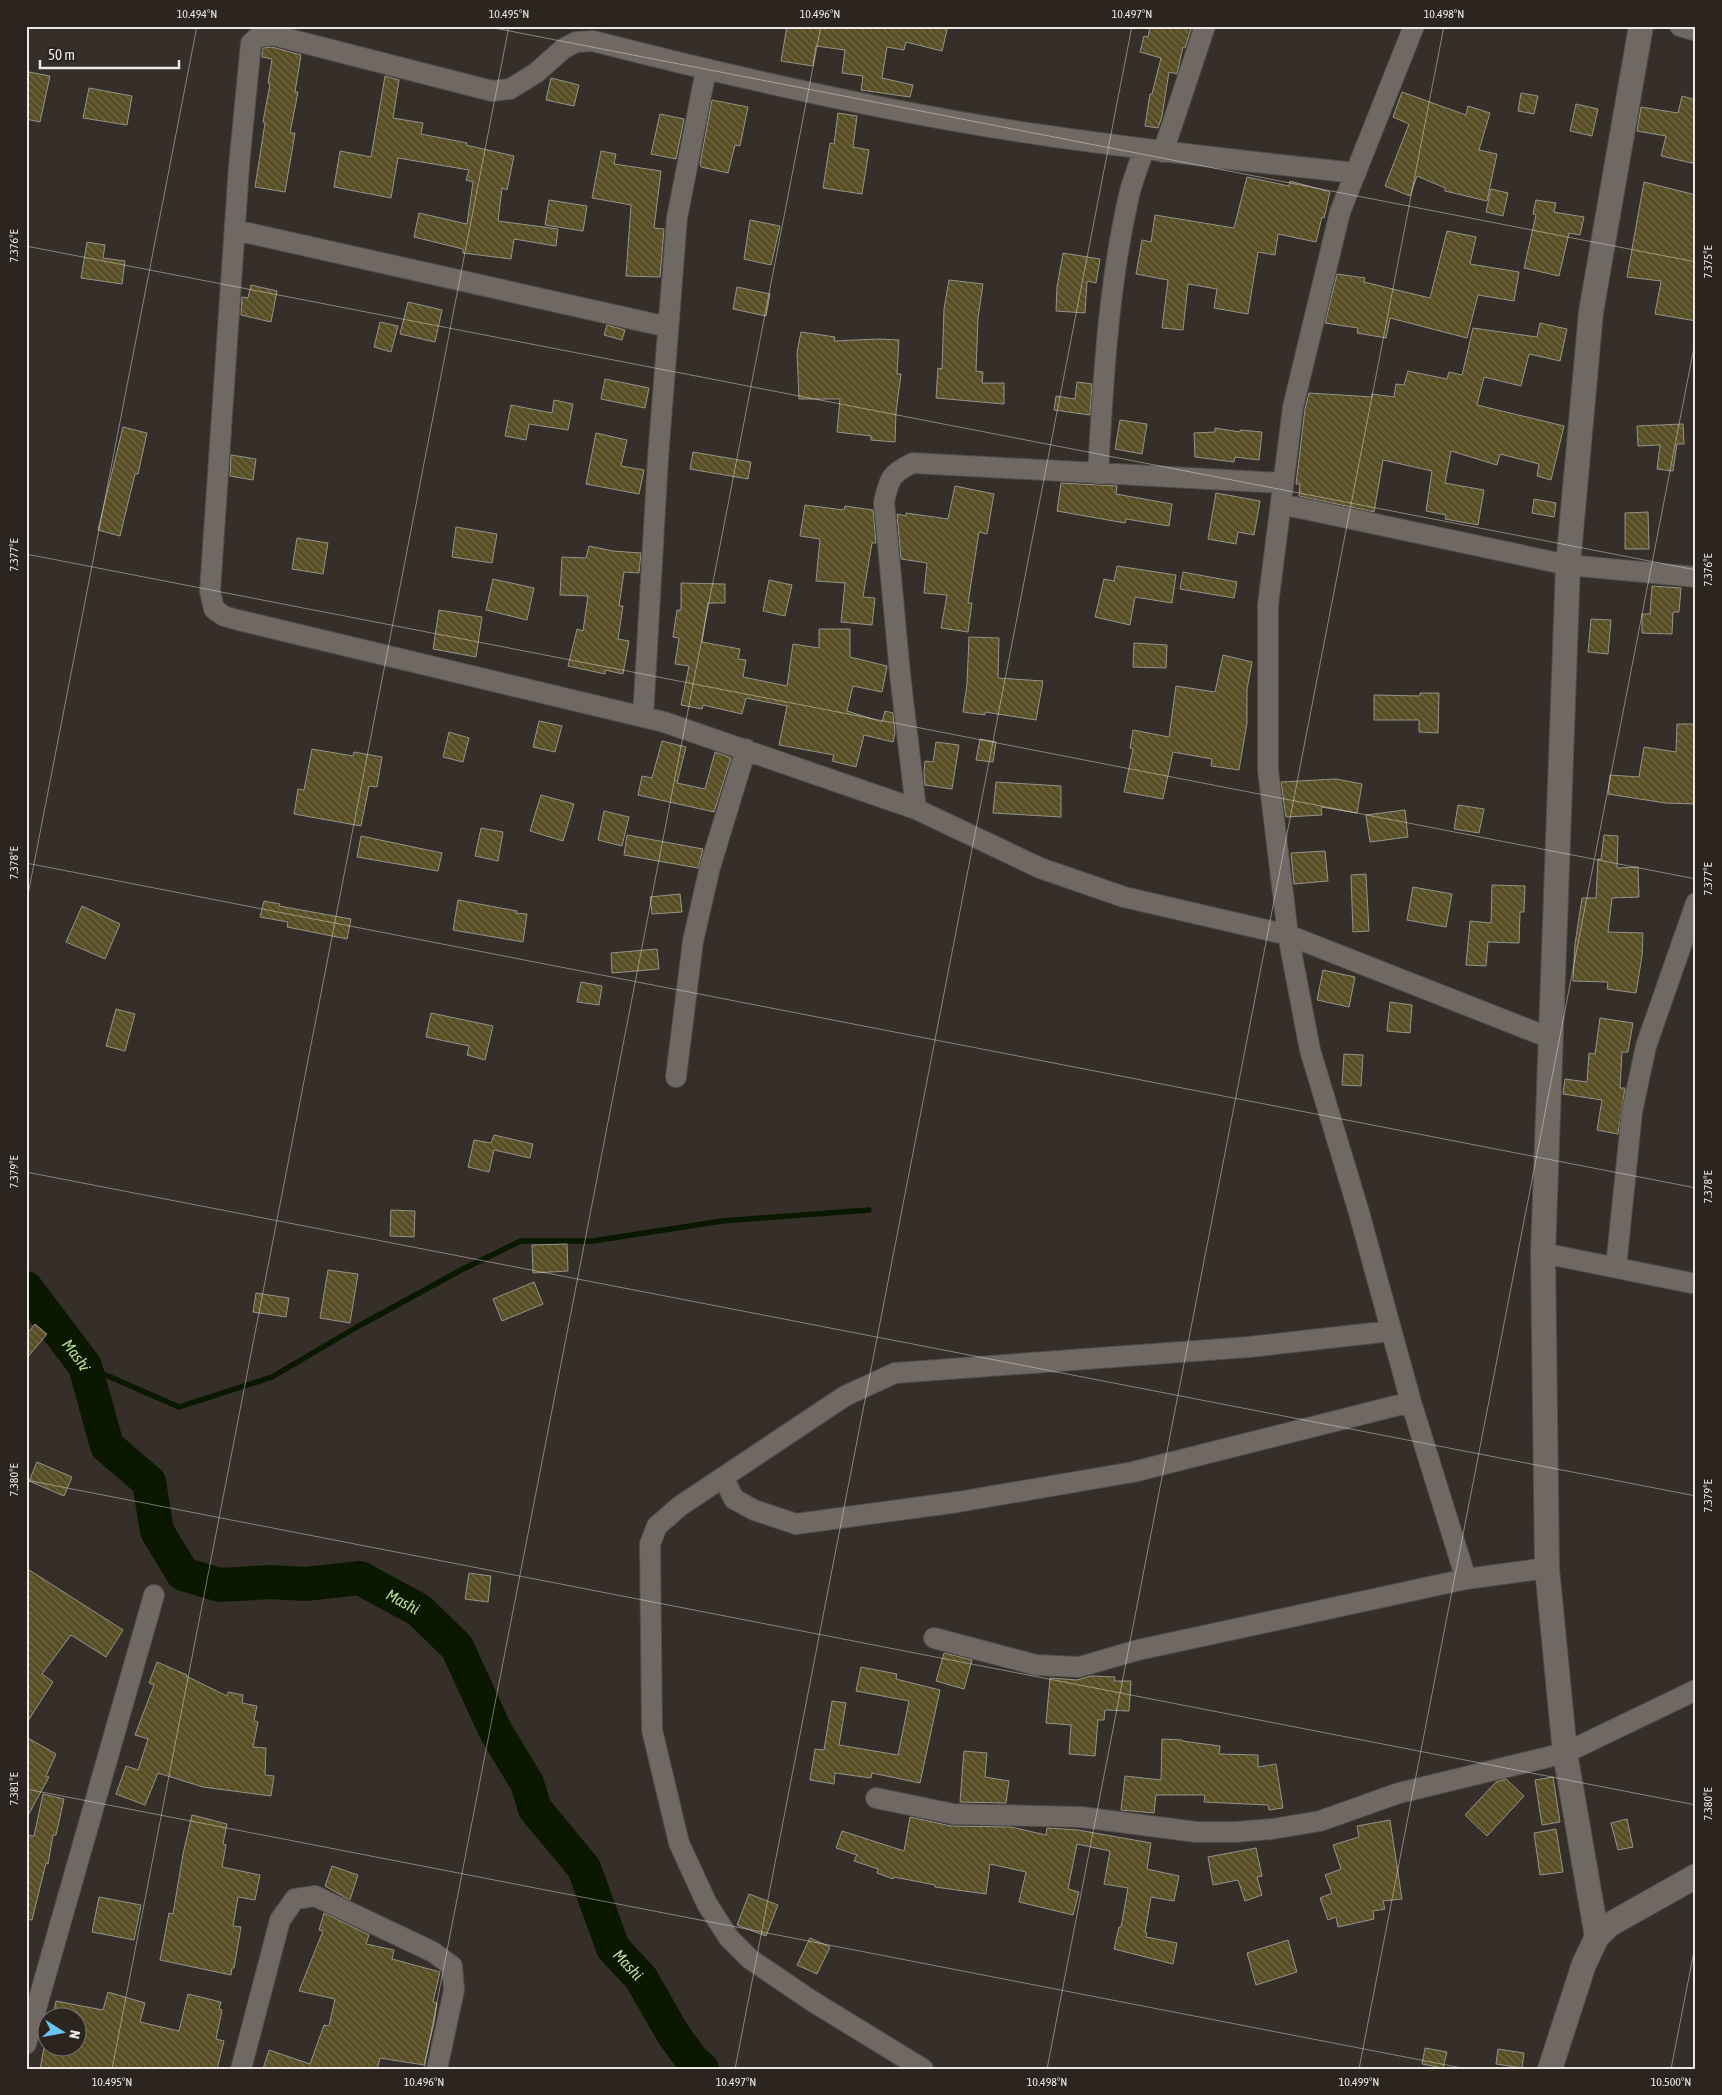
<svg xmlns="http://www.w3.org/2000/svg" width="1722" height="2095" viewBox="0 0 1722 2095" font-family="'Asap Condensed',sans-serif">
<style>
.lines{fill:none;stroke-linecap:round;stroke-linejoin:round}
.stream{stroke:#0a1800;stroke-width:5.5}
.river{stroke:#0a1800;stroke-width:34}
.building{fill:url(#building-back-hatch);stroke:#95938a}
.minor-casing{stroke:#524d49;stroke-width:22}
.tertiary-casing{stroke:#524d49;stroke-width:26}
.minor{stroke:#706863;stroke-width:20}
.tertiary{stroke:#706863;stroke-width:24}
.ticks{fill:none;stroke:#ede9e5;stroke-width:1;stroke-opacity:0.45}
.labels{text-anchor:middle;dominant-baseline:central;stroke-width:4;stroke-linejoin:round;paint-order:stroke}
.water-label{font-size:16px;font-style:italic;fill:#bddc9c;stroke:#2b241f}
.neatline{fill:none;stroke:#ede9e5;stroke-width:2}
.ticks-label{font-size:12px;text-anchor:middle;fill:#ede9e5}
</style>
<defs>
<pattern id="building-back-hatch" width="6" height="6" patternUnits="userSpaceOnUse" patternTransform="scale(1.25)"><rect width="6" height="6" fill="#584e25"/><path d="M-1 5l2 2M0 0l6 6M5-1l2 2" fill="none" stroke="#706844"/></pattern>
</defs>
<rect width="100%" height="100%" fill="#352e29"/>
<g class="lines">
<path class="stream" d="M85,1366l94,41 93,-30 85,-50 104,-57 60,-29h72l129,-20 147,-11"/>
<path class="river" id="s1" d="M26,1288l59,78 22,80 42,36 8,49 26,43 37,11 51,-3 34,2 55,-6 59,32 38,37 38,83 32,53 8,26 49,59 29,80 28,30 32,56 19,26 10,9"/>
</g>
<path class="building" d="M787,26h161l-6,25 -36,-9 -2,8 -17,-3 -5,31 31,7 -3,12 -49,-7 2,-14 -21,-3 3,-23 -29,-4 -3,20 -32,-5z
M1150,26h42l-7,22 -2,-1 -6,27 -8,-2 -7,44 -4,12 -13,-2 5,-32h2l9,-36 -21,-6 4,-16 4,1z
M272,47l29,8 -6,37h3l-8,41h5l-10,59 -30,-5 10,-64 -2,-1 7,-38 -2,-1 4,-24 -10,-2v-5l1,-4z
M29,72l21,4 -10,46 -14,-3v-33z
M385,76l14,4 -6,38 30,5 -2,11 46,9 -1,2 48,11 -7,34 -5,-2 -4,33 60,8 -2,17 -42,-7 -3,20 -48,-6v-4l-49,-12 5,-24 48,11 6,-42 -7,-2 3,-10 -71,-12 -7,40 -57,-11 6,-36 31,6z
M551,78l28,7 -5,21 -28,-6z
M89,88l43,8 -5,29 -44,-7z
M1402,92l64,23 2,-9 22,7 -11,37 18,4 -10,47 -42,-10v-3l-28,-12 -7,20 -25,-10 24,-62 -16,-7z
M1521,93l17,3 -4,18 -16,-3z
M1682,96l14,4v64l-35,-8 5,-20 -29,-5 4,-24 37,6z
M712,100l36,7 -8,39 -5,-1 -7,28 -27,-6 -1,-3z
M1576,104l22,5 -6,27 -22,-5z
M838,113l19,3 -4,31 16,3 -7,44 -39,-6 7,-45 4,1z
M660,114l24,5 -8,40 -25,-5z
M601,151l15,3 -2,10 47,7 -7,57 10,1 -4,48 -34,-1 5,-71 -39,-7z
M1247,177l42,9 1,-5 40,11 -6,26 -2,-1 -6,25 -38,-8 -3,21 -17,-3 -10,62 -34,-6 3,-19 -29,-5 -5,46 -21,-2 6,-48 -32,-6 6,-34 9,2 4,-27 79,13z
M1644,182l52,13v126l-41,-7 6,-33 -34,-4z
M1491,189l17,4 -5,23 -17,-4z
M549,200l38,6 -4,25 -38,-6z
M1536,200l20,3 -2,9 30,5 -4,18 -11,-2 -10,43 -35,-8 12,-53 -3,-1z
M750,220l30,6 -9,39 -27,-6z
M1447,231l29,6 -6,27 49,8 -5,29 -36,-6 -11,43 -77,-20 -4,20 -29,-5 1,-5 -33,-5 12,-49 28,4 -1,4 66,16z
M87,242l18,3 -2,13 22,3 -3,23 -41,-6z
M1063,253l37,6 -4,24 -9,-2 -2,32 -29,-2 1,-24z
M949,280l34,4 -5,34 -2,53 7,1 -1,11h22v21l-68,-6 2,-30 4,1 2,-60z
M251,285l26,6 -6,31 -30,-7 1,-18 6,1z
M737,287l33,7 -4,22 -33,-7z
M408,302l34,8 -7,32 -35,-8z
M380,322l18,4 -7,26 -17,-5z
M1540,323l27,6 -7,32 -31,-7 -8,32 -37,-9 -7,28 87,21 -13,54 -14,-4 2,-12 -39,-10 -3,11 -46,-14 -6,32 39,7 -6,35 -33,-6 1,-4 -20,-4 6,-40 -49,-11 -9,52 -75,-16 1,-12h-4l9,-75 4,-16 63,4v-3l22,3 2,-13 8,1 4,-14 39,8 2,-7 13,3 11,-47 64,9z
M607,325l18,5 -3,10 -18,-5z
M801,332l34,5 -1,4 44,-2 21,1 -2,34h4l-5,38 -1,30 -24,-2v-4l-34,-4 3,-33h-41l-2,-47z
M605,379l44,9 -4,20 -44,-9z
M1077,382l15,2 -2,31 -36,-5 2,-14 19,3z
M554,400l19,4 -5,26 -39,-6 -3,16 -21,-4 6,-31 41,8z
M1120,420l27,4 -5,30 -27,-5z
M1683,424l1,20h-7l-4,27 -16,-2 3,-24 -22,1 -1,-20z
M123,427l24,6 -9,41h-3l-15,62 -22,-6z
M1215,428l25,4v-2l22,2 -3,28 -24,-3 -1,5 -39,-5 -1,-24 21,-1z
M596,433l31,7 -6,26 23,4 -5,24 -53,-10z
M693,452l58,10 -3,17 -58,-10z
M231,455l25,4 -3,21 -23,-4z
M1061,483l56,3 -1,8 56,10 -3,22 -43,-7 -1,4 -68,-12z
M955,486l39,8 -7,40 -8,-2 -11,71h4l-4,29 -27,-4 6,-33 -23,-2 3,-30 -26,-4 -4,-45 9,2v-3l42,6z
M1216,493l44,8 -6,34 -16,-3 -2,12 -28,-5z
M1534,499l22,4 -2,14 -22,-4z
M805,505l39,5 1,-4 28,4 3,33h-4l-9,54 12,1 -3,27 -31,-3 4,-39 -29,-2 4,-42 -20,-3z
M1648,512l1,37h-24v-36z
M456,527l41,7 -5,29 -40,-6z
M297,538l31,5 -5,31 -31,-5z
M589,546l24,5 28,2 -2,20 -15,-1 -5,34h4l-5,33 11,2 -6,33 -18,-4v4l-37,-8 9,-37 6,2 5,-35 -28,-1 2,-38 24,1z
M1117,566l59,9 -4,28 -37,-6 -5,28 -35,-8 9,-38 10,2z
M1183,572l54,10 -3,16 -54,-9z
M493,579l41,9 -7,32 -41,-10z
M769,580l23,5 -7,31 -22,-5z
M681,583l44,1v19h-17l-6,39 38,7 -2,10 8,1 -3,17 44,9 6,-42 26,4v-19h31v28l37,9v1l-5,25 -29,-6 -6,25 35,11 3,-11 8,2 2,20 -2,9 -29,-7 -8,32 -24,-6 2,-6 -55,-10 8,-39 -41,-8 -4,16 -39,-9 -1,4 -21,-4 8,-39 -14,-2 4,-26 -6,-1 4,-27h4z
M1652,586l29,2 -2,24h-6l-1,22 -30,-1v-19h8z
M439,610l43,7 -6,40 -43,-8z
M1591,619l20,1 -3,34 -20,-2z
M969,637l30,1 -1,40 45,3 -7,39 -51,-8v3l-22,-3 4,-28z
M1134,643l33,2 -1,23 -33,-1z
M1223,655l29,7 -5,27v34l-8,47 -28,-4 1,-7 -39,-7 -10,47 -39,-7 9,-43 -3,-1 3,-18 36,7 7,-51 39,6z
M1420,693h19l-1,40 -19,-1v-12h-45v-25l46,1z
M539,721l23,5 -7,26 -22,-5z
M1677,724h19v80l-31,-1 -57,-9 2,-19 29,2 5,-30 32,5z
M449,732l20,6 -6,24 -20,-5z
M980,739l16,3 -3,20 -17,-2z
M662,741l24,6 -9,36 28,6 10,-37 16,6 -17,54 -76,-17 4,-19 10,2z
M936,742l23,3 -7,44 -27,-4 -1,-13 1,-11 8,1z
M312,749l41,7 1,-4 28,5 -5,30 -8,-1 -8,40 -67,-12 4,-25 6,1z
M1336,779l26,5 -5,29 -36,-6 1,8 -36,2 -5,-35z
M996,782l65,4v31l-68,-4z
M541,795l33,9 -11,37 -33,-10z
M1458,805l26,4 -5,24 -25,-4z
M1405,810l3,27 -38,5 -4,-27z
M604,811l25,6 -7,29 -24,-6z
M481,828l22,4 -5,29 -23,-5z
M627,835l76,14 -5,19 -74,-13z
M1604,835l14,1 -1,32 21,-1 1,30 -27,1 -4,34 35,1 -1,23 -6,37 -29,-4 1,-7 -35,-1 2,-37 7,-46h14l2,-39h3z
M361,836l81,17 -4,18 -81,-14z
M1325,851l3,30 -34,3 -3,-31z
M1366,874l3,57 -16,1 -2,-57z
M1492,885l33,1 -1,26h-4l-1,31 -31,-1 -2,24 -20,-1 4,-44 21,2z
M1413,887l39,7 -6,33 -39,-7z
M680,894l2,18 -30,2 -2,-17z
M458,900l59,11 -1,2 11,1 -4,28 -70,-12z
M264,901l16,3 -1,2 72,13 -4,20 -60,-12 1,-5 -28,-5z
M82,906l38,18 -15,35 -39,-17z
M657,949l2,20 -47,4 -1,-20z
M1323,970l32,7 -6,30 -32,-7z
M581,982l21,4 -3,19 -22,-3z
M1390,1002l22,3 -2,28 -23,-2z
M116,1009l19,5 -10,37 -19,-5z
M431,1013l62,13 -8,34 -18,-5 2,-9 -43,-9z
M1600,1018l33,5 -5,29h-6l-2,36h5l-7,46 -21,-4 5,-30 -39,-6 2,-15 22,3 2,-29 6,1z
M1344,1054l19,1 -2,31 -19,-1z
M494,1135l39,9 -3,14 -36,-8 -5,22 -21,-5 6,-27 17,3z
M391,1210l24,1 -1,26 -24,-1z
M567,1244l1,27 -35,2 -1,-28z
M328,1270l30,4 -8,49 -30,-5z
M534,1282l9,22 -41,17 -9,-22z
M256,1293l33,5 -3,19 -33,-5z
M35,1324l12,10 -21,25v-24z
M37,1462l35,15 -8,19 -35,-15z
M26,1568l97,62 -17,27 -35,-22 -29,39 11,8 -27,42z
M469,1573l22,3 -3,26 -23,-3z
M944,1653l28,7 -8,29 -28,-8z
M157,1662l30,13 -1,1 41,20 1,-4 15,3 -1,8 15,3 -3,15 4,1 -5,25 13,1 -1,27 9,1 -3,20 -68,-9 -45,-14 -13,32 -29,-11 10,-28 12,4 10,-31 -13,-4 19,-50 -5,-2z
M861,1667l36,7 -1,5 44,11 -20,93 -48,-10 -1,5 -36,-5 -1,11 -24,-4 5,-31 9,1 8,-49 14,2 -7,42 59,10 11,-54 -53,-10z
M1091,1676l24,1 -1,4h17l-2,30 -24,-1 -1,10h-6l-3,36 -26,-2 2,-29 -25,-2 4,-45 27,2z
M26,1737l30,17 -10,22 3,1 -23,42z
M1162,1739l20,1v1l38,5 -1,8 39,1v12l18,-3 7,44 -14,2 -1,-5 -64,-3 1,-7h-49l-2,18 -33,-3 4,-34 36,4z
M964,1751l23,2 -2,24 24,4 -3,22 -46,-1z
M1553,1777l7,45 -18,3 -7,-45z
M1506,1779l18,17 -37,40 -22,-21 31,-33z
M43,1794l21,5 -8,36h-3l-5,29 -2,-1 -14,57 -6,-1v-84l8,1z
M192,1815l35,9 -4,20 3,1 -4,22 38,8 -5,25 -17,-3 -5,29 8,1 -7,41h-2l-1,7 -71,-15 9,-47 4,1 10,-60z
M910,1817l41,9 60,1 35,8 1,-7 31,2 73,13 -4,26 32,7 -5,25 -23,-4 -6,35 2,1 -1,4 31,6 -4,21 -59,-15 5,-22h2l7,-39 -24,-4 6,-33 -33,-7 -9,45 11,3 -6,23 -54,-13 7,-30 -36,-8 -4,30 -51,-7v-2l-41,-8 -1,2 -16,-6 1,-4 -24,-8 3,-6 -21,-7 6,-17 62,20z
M1627,1819l6,28 -15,3 -7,-27z
M1390,1820l12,79 -19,2 2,8 -12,2 1,8 -36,8 -2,-10 -8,3 -8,-22 12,-5 -7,-18 16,-6 -8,-24 26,-8 -2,-11z
M1556,1829l7,43 -23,3 -6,-42z
M1256,1848l6,28 -5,1 5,18 -17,6 -7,-21 -25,5 -5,-28z
M332,1866l26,9 -8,25 -25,-14z
M749,1894l29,11 -12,31 -29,-11z
M99,1897l42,8 -7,35 -42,-8z
M324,1913l45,22 -3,9 28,6 -2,9 48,13 -7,30 4,1 -3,20 -10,42 -44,-7 -3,11h-114l6,-19 41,14 14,-39 5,1 6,-27 -36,-8 24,-60 -4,-1z
M810,1938l20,9 -13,27 -20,-9z
M1288,1940l9,32 -41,13 -9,-32z
M108,1992l37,11 -5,19 39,9 9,-37 33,8 -2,7 3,1 -6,29 8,2 -7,28h-177l4,-21h34v-30h-25l3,-17 47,9z
M1425,2048l22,4 -4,16 -21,-4z
M1498,2049l26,4 -2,15 -26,-4z"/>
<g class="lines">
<g class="minor-casing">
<path id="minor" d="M1414,26l-74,186 -47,195 -25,198v165l20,165 22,115 48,159 53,193 55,177
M1680,26l16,5
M1163,152l42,-126
M1356,173c-105,-11 -210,-23 -314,-38 -151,-22 -301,-56 -449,-94l-17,1 -13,7 -27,24 -26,16 -18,2 -219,-56 -15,2 -7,6 -12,123 -29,425 4,18 10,7 14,4 426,102 252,87 124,59 84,29 164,38 262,103
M235,230l433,97
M1098,474c5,-92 10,-184 30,-274 3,-17 11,-34 16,-51
M1281,504l287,61 128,12
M643,717l15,-259 19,-240 29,-148
M916,809l-16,-135 -16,-172c5,-23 7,-29 29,-39l370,20
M676,1077l17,-136 17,-74 36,-118
M1543,1253l153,31
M1616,1267l16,-155 14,-66 50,-143
M723,1477l11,22 20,11 42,14 162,-22 175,-30 278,-70
M934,1638l102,27 43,2 59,-17 328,-71 81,-11
M876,1798l77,16 128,3 115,15h39l37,-3 48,-8 79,-28 166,-40 131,-63
M26,2044l128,-449
M241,2069l39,-149 15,-21 20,-3 118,56 19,14 2,24 -17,79
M923,2069l-111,-68 -62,-42 -21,-21 -22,-34 -28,-61 -27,-113 -2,-186 7,-18 23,-20 165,-110 50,-23 354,-26 142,-16"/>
</g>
<g class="tertiary-casing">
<path id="tertiary" d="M1597,1937l-32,-184 -18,-185 -4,-315 25,-688 23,-253 50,-286
M1550,2069l34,-105 13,-27 12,-12 87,-49"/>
</g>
<use href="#minor" class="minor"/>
<use href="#tertiary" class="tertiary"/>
</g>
<path class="ticks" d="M484,26l1212,236M26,246l1670,324M26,554l1670,325M26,863l1670,325M26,905l171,-879M26,1172l1670,324M26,1480l1670,325M26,1789l1441,280M112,2069l397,-2043M424,2069l397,-2043M735,2069l397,-2043M1047,2069l397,-2043M1359,2069l337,-1732M1671,2069l25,-128"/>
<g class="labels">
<g class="water-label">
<text stroke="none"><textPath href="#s1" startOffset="84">Mashi</textPath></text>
<text stroke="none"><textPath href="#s1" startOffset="564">Mashi</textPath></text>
<text stroke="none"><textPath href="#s1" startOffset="1000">Mashi</textPath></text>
</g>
</g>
<rect width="1722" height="2095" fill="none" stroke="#2b241f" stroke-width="55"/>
<g transform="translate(62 2032) rotate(101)"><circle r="24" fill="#2b241f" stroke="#79736e"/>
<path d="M0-4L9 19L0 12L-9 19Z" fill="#68c4f0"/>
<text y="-8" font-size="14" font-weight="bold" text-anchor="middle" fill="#ede9e5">N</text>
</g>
<path d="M40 60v8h139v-8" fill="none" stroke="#ede9e5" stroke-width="2.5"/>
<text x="48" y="60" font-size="15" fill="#ede9e5" stroke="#2b241f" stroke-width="4" paint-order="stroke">50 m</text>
<rect x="28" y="28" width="1666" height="2040" class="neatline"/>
<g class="ticks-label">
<text x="197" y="18">10.494°N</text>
<text x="509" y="18">10.495°N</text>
<text x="820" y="18">10.496°N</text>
<text x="1132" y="18">10.497°N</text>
<text x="1444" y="18">10.498°N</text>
<text transform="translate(14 246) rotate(-90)" y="4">7.376°E</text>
<text transform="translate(1708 262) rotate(-90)" y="4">7.375°E</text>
<text transform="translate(14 555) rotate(-90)" y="4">7.377°E</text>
<text transform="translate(1708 570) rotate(-90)" y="4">7.376°E</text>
<text transform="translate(14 863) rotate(-90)" y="4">7.378°E</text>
<text transform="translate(1708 879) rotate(-90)" y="4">7.377°E</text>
<text transform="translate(14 1172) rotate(-90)" y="4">7.379°E</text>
<text transform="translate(1708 1187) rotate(-90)" y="4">7.378°E</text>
<text transform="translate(14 1480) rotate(-90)" y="4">7.380°E</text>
<text transform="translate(1708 1496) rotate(-90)" y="4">7.379°E</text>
<text transform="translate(14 1789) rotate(-90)" y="4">7.381°E</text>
<text transform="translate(1708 1804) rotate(-90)" y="4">7.380°E</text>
<text x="112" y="2086">10.495°N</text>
<text x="424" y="2086">10.496°N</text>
<text x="736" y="2086">10.497°N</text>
<text x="1047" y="2086">10.498°N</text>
<text x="1359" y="2086">10.499°N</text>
<text x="1671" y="2086">10.500°N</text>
</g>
</svg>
